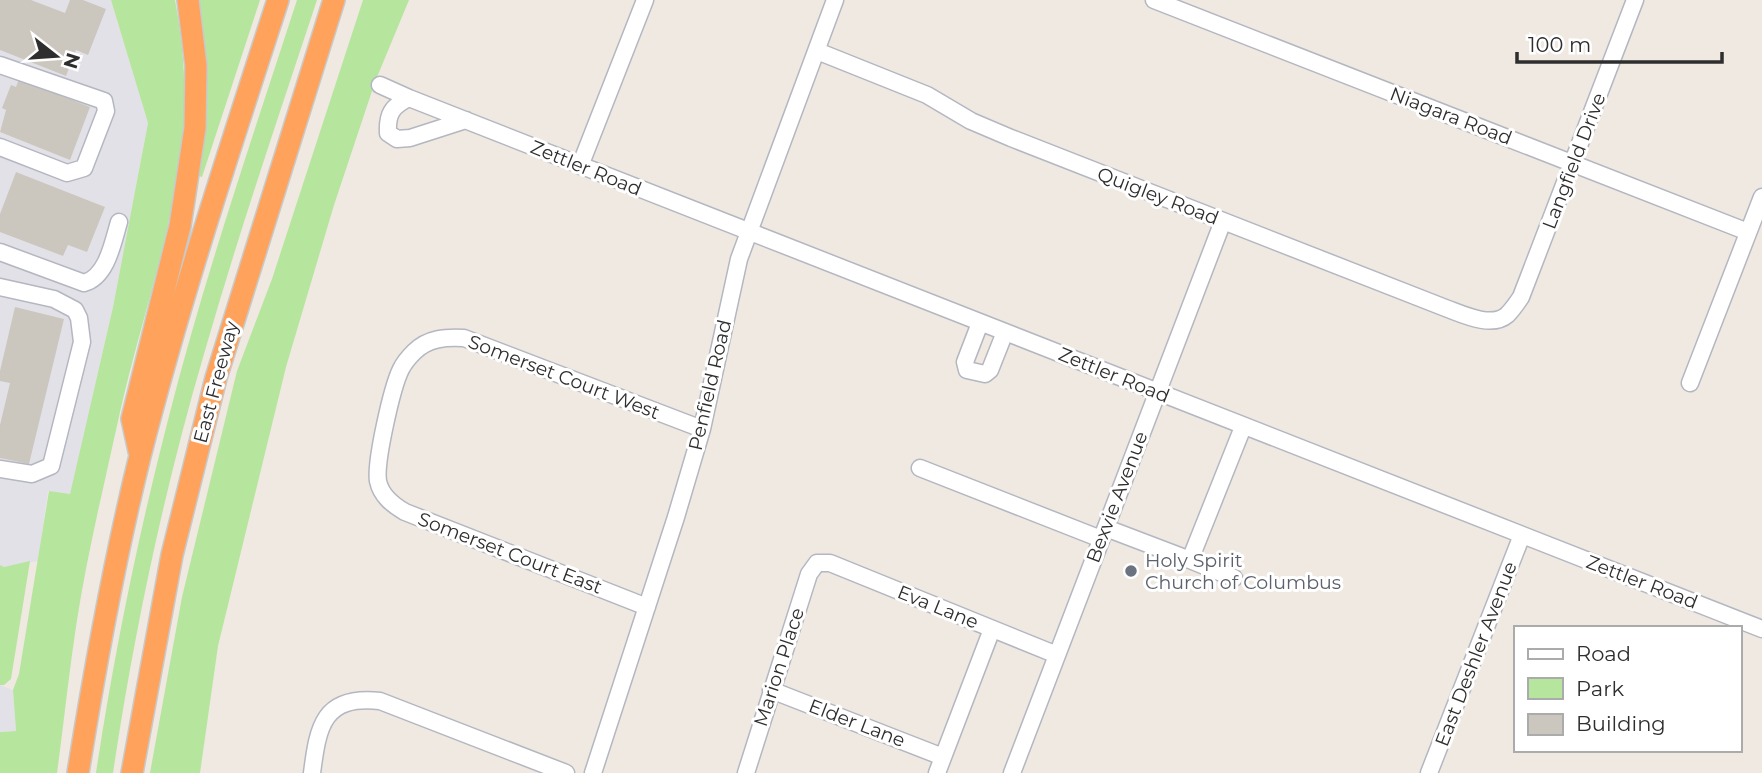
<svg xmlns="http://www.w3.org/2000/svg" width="1762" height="773" viewBox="0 0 1762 773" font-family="Montserrat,sans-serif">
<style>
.industrial{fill:#e3e1e8}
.green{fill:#b6e59e}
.building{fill:#cbc7bf}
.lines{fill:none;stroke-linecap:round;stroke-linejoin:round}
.minor-casing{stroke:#b4b7c1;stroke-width:19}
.highway-casing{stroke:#c9c9c9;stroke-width:24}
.minor{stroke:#fff;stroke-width:16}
.highway{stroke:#ffa35c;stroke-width:21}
.worship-dot{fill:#6b7280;stroke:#fff;stroke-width:2.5}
.labels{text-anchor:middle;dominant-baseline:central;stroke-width:6;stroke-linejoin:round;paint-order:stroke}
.street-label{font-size:19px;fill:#2e2e2e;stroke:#fff}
.worship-label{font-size:19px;fill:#5b616d;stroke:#fff;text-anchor:start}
</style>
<rect width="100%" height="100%" fill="#efe9e1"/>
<path class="industrial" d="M0,0h111l37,123 -35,184 -43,188 -22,-4 -10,70 -34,6 -4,-2z
M0,685l13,5 3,41 -16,1z"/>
<path class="green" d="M111,0h64c8,44 12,88 8,132 -8,95 -42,187 -63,280 -15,69 -32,138 -43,208 -8,51 -13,102 -20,153h-57v-41l16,-1 -3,-41 6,-16 30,-183 21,3 43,-187 35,-184z
M197,0h63l-58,177 -4,-1 7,-116z
M297,0h20c-39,118 -79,235 -113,354 -40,136 -70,278 -91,419h-17c18,-119 42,-237 72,-353 36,-142 84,-281 129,-420z
M363,0h46l-34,82 -41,123 -48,162 -68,279 -18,127h-50l32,-176 55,-226 35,-92z
M30,561l-19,118 -7,6h-4v-120l4,2z"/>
<path class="building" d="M0,0h31l34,13 5,-13h13l23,9 -18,46 -12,-5 -10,26 -66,-26z
M19,79l71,28 -20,53 -70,-28 6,-22 -4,-2 9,-23 5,2z
M16,172l89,35 -18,45 -19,-7 -5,11 -63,-24v-18z
M15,307l49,12 -35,145 -29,-6v-33l10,-42 -10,-2v-10z"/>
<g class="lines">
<g class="minor-casing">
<path id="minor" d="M1154,0l594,232
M817,51l110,44 44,26 40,17 437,171c16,6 44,19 59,6 5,-5 10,-12 14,-18l114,-297
M0,65l104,36 2,10 -22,57 -17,5 -67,-26
M380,85l29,13
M466,120l-56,18 -13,1 -9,-6c-1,-19 4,-27 21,-35l1353,531
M580,166l65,-166
M0,252l84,31c23,-6 29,-41 35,-61
M0,287l54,12 21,11 4,8 3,24 -31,124 -19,8 -32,-5
M980,323l-15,39 2,8 18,4 5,-4 15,-38
M1690,383l72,-186
M920,468l181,71
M1106,528l84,32 53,-133
M1190,560l44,18
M647,607l-242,-95c-12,-7 -24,-16 -27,-31 -3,-19 14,-94 23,-112 3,-6 8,-12 13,-17 14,-14 32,-15 50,-14l238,91
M771,690l172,67
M312,773c6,-47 11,-78 68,-72l186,72
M593,773l83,-256 26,-88 37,-170 96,-259
M746,773l63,-199 8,-11h13l227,92
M937,773l55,-144
M1012,773l211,-552
M1429,773l93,-238"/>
</g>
<g class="highway-casing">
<path id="highway" d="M139,451l-7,-32 48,-193 15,-98 1,-62 -8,-66
M78,773c17,-106 36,-212 62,-317 39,-154 89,-305 138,-456
M132,773l40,-218 44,-177 118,-378"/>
</g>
<use href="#minor" class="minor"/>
<use href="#highway" class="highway"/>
</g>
<circle class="worship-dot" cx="1131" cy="571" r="7"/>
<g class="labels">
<g class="street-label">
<text transform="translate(1451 116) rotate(21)">Niagara Road</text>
<text transform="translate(1574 161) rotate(-69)">Langfield Drive</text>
<text transform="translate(586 168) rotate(22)">Zettler Road</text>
<text transform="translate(1158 196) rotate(21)">Quigley Road</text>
<text transform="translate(1114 375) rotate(22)">Zettler Road</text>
<text transform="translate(564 377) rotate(21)">Somerset Court West</text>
<text transform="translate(216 382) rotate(-75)">East Freeway</text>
<text transform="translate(710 385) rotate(-77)">Penfield Road</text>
<text transform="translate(1117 497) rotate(-69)">Bexvie Avenue</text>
<text transform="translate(510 553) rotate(21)">Somerset Court East</text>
<text transform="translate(1642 582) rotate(21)">Zettler Road</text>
<text transform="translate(938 607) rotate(22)">Eva Lane</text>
<text transform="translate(1476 654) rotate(-69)">East Deshler Avenue</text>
<text transform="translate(779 667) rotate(-72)">Marion Place</text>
<text transform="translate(857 723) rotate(21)">Elder Lane</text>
</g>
<g class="worship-label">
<text x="1145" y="560">Holy Spirit<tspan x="1145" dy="22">Church of Columbus</tspan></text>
</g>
</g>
<rect x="1514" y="626" width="228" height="126" fill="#ffffff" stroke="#ababab" stroke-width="2"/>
<rect x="1528" y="649" width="35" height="10" fill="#ffffff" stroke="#ababab" stroke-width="2"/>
<text x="1576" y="661" font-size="21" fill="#2e2e2e">Road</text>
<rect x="1528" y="678" width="35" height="21" fill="#b6e59e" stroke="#ababab" stroke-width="2"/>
<text x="1576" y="696" font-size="21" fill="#2e2e2e">Park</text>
<rect x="1528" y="714" width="35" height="21" fill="#cbc7bf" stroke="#ababab" stroke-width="2"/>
<text x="1576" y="731" font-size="21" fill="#2e2e2e">Building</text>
<g transform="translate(56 56) rotate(107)" stroke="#ffffff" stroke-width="5" paint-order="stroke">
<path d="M0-5L12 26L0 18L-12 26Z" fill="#2e2e2e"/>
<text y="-10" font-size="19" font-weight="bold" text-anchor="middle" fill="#2e2e2e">N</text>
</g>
<path d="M1517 52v10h205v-10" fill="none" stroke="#2e2e2e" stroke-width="3.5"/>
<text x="1528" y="52" font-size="21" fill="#2e2e2e" stroke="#ffffff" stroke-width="5" paint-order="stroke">100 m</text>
</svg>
